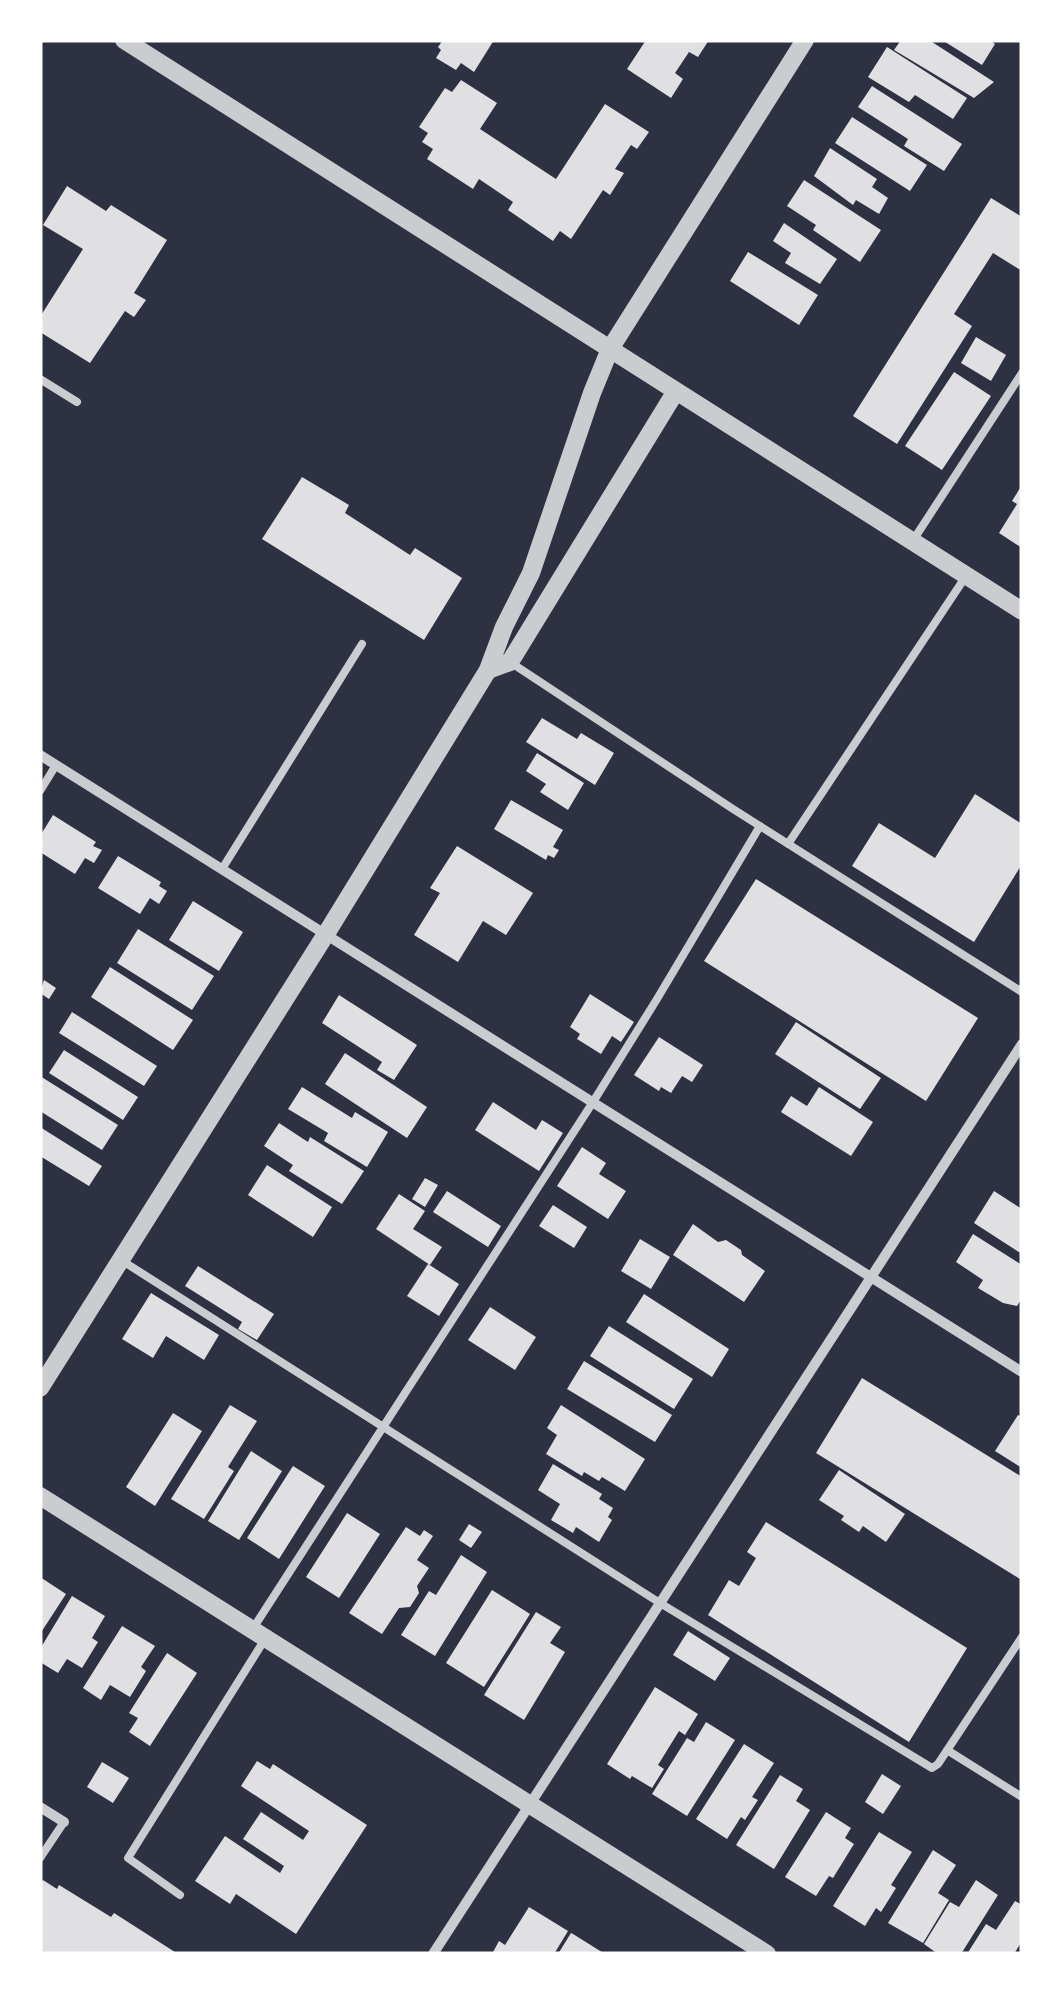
<svg xmlns="http://www.w3.org/2000/svg" width="1062" height="1994" viewBox="0 0 1062 1994" font-family="Raleway,sans-serif">
<style>
.building{fill:#e0e0e3}
.lines{fill:none;stroke-linecap:round;stroke-linejoin:round}
.service{stroke:#caccd0;stroke-width:8}
.minor{stroke:#caccd0;stroke-width:10}
.tertiary{stroke:#caccd0;stroke-width:18}
</style>
<rect width="100%" height="100%" fill="#2d3142"/>
<path class="building" d="M443,40h51l-20,32 -13,-9 -5,7 -20,-12 5,-8 -3,-3z
M646,40h63l-11,17 -9,-5 -14,21 8,6 -12,19 -44,-29z
M901,40h28l65,42 -20,16 -80,-48z
M942,40h47l6,4 -13,21z
M887,47l80,51 -14,21 -38,-24 -6,7 -41,-25z
M461,80l36,23 -17,26 76,50 49,-75 44,28 -12,17 -6,-4 -16,24 9,4 -14,22 -7,-5 -32,49 -11,-8 -7,10 -45,-31 5,-8 -34,-23 -6,10 -46,-30 6,-10 -11,-7 6,-9 -9,-6 26,-39 7,4z
M872,86l90,58 -18,27 -40,-25 4,-7 -50,-32z
M852,117l75,48 -17,26 -75,-48z
M830,148l47,31 -5,8 16,11 -9,16 -23,-14 -3,5 -39,-29z
M804,180l77,50 -21,32 -47,-32 3,-5 -29,-19z
M67,186l39,25 5,-6 56,35 -33,53 12,7 -12,17 -9,-6 -35,52 -50,-31v-15l43,-68 -40,-24z
M991,198l31,19v54l-29,-18 -39,61 18,12 -75,118 -44,-28z
M784,223l53,36 -17,25 -35,-21 6,-10 -18,-12z
M748,252l70,43 -19,30 -69,-44z
M976,337l30,18 -15,26 -30,-18z
M954,372l37,24 -49,74 -37,-24z
M302,477l47,28 -4,8 65,42 5,-7 47,30 -38,62 -162,-101z
M1022,485v63l-23,-15 18,-29 -5,-3z
M542,718l35,21 4,-6 33,20 -19,32 -69,-43z
M537,753l47,30 -16,27 -28,-18 6,-8 -20,-13z
M975,794l47,30v40l-48,78 -122,-76 27,-43 56,35z
M511,800l52,30 -10,17 6,3 -5,8 -6,-3 -2,5 -52,-31z
M53,815l43,27 -3,4 9,4 -8,13 -9,-5 -10,16 -35,-22v-16z
M457,846l76,47 -27,42 -23,-14 -25,41 -44,-27 26,-42 -10,-5z
M118,856l43,26 -2,4 8,5 -8,13 -9,-6 -10,16 -42,-26z
M756,879l222,139 -52,83 -222,-140z
M193,901l50,31 -24,39 -50,-31z
M138,929l76,47 -22,34 -75,-47z
M110,967l83,53 -20,30 -82,-53z
M44,980l12,8 -7,11 -9,-6z
M590,994l44,28 -13,20 -9,-6 -11,18 -24,-15 3,-5 -10,-7z
M339,995l78,50 -23,35 -17,-10 5,-8 -60,-39z
M72,1012l85,54 -13,20 -85,-53z
M796,1022l85,56 -21,31 -85,-55z
M659,1037l44,28 -11,17 -10,-6 -11,17 -10,-6 -2,4 -25,-16z
M64,1050l74,47 -15,23 -74,-47z
M345,1053l82,54 -20,31 -82,-54z
M40,1076l78,49 -16,25 -62,-39z
M302,1087l50,31 3,-6 33,20 -21,35 -43,-26 4,-8 -40,-24z
M819,1087l54,35 -22,34 -70,-44 10,-16 16,10z
M493,1102l43,28 6,-10 21,13 -24,38 -64,-41z
M279,1123l29,19 2,-5 54,34 -22,33 -53,-33 4,-6 -29,-19z
M40,1127l62,39 -13,20 -49,-30z
M582,1147l24,16 -7,11 27,17 -18,28 -51,-33z
M267,1165l65,42 -19,30 -65,-42z
M425,1178l13,7 -13,22 -13,-8z
M447,1191l54,35 -13,21 -55,-35z
M994,1191l28,18v45l-48,-31z
M399,1194l26,17 -12,18 29,18 -12,18 -54,-36z
M553,1205l34,22 -13,21 -35,-22z
M693,1224l25,18 8,-2 15,10 1,5 23,16 -21,31 -71,-47z
M973,1234l49,31v33l-5,8 -14,-3 -25,-15 5,-8 -27,-18z
M640,1239l30,18 -19,32 -30,-18z
M428,1264l31,20 -20,32 -32,-20z
M198,1266l76,48 -17,26 -19,-11 4,-7 -57,-36z
M151,1293l68,42 -15,25 -38,-24 -13,22 -31,-19z
M644,1294l85,55 -17,28 -86,-55z
M490,1307l46,30 -21,33 -47,-30z
M609,1326l84,53 -19,30 -84,-53z
M584,1361l88,54 -17,27 -88,-53z
M862,1378l160,99v99l-2,3 -204,-126z
M230,1405l27,16 -29,46 6,4 -30,48 -33,-20z
M561,1405l84,54 -20,32 -23,-14 -3,4 -15,-9 -2,4 -36,-22 11,-19 -10,-7z
M173,1413l29,18 -47,75 -29,-19z
M1018,1415l4,2v51l-27,-17z
M251,1451l31,20 -43,69 -31,-19z
M553,1464l49,30 -3,5 14,9 -5,9 4,3 -13,22 -23,-15 -3,6 -22,-13 9,-16 -22,-14z
M293,1466l32,20 -46,73 -32,-21z
M839,1470l66,44 -19,28 -23,-16 -4,6 -18,-12 3,-4 -25,-16z
M347,1513l33,21 -41,64 -33,-21z
M766,1522l201,126 -58,94 -201,-127 21,-35 10,6 17,-28 -9,-6z
M469,1524l13,8 -11,16 -12,-8z
M406,1527l14,9 4,-6 9,6 -16,24 12,8 -12,18 2,7 -9,14 -11,1 -17,26 -33,-21z
M461,1555l26,17 -52,84 -34,-21 28,-44 7,4z
M40,1577l26,17 -26,40z
M492,1590l38,24 -46,73 -38,-24z
M72,1596l33,20 -13,22 6,4 -16,26 -15,-9 -9,14 -18,-11v-13z
M536,1612l25,15 -11,16 15,9 -41,68 -40,-25z
M122,1626l33,20 -14,21 5,4 -16,26 -20,-12 -9,15 -18,-12z
M688,1631l42,27 -15,23 -42,-26z
M167,1653l30,20 -47,73 -21,-14 9,-14 -9,-5z
M655,1687l43,27 -13,21 -6,-4 -21,34 6,4 -12,19 -20,-12 -2,3 -23,-15z
M706,1722l29,18 -48,76 -35,-22 35,-56 7,4z
M744,1744l30,19 -22,34 6,3 -13,20 -4,-3 -14,22 -31,-20z
M257,1761l13,8 3,-5 94,61 -71,109 -60,-40 -6,10 -35,-23 30,-45 55,37 4,-7 -41,-27 18,-27 42,28 6,-9 -68,-45z
M102,1762l27,16 -16,25 -26,-16z
M882,1774l19,12 -18,28 -18,-12z
M780,1775l23,14 -7,12 14,9 -36,59 -38,-24z
M826,1812l25,16 -6,10 9,6 -21,34 -4,-2 -13,20 -31,-19z
M879,1832l33,20 -21,33 5,3 -15,24 -5,-4 -11,18 -32,-20z
M933,1850l23,15 -18,28 11,7 -26,43 -35,-20z
M43,1880l14,9 2,-4 52,32 3,-4 64,41h-138v-69z
M976,1880l22,15 -37,59h-23l-14,-10 26,-42 9,5z
M1015,1901l7,4v36l-8,13h-47l19,-30 10,6z
M529,1907l39,24 -14,23h-62l7,-13 6,4z
M571,1933l2,1 32,20h-47z"/>
<g class="lines">
<path class="service" d="M40,379l37,23
M912,542l110,-169
M510,662l223,147 289,183
M40,791l16,-26
M788,844l178,-268
M222,869l140,-225
M121,1260l539,343 272,165 6,-4 84,-127
M252,1630l341,-528 64,-103 103,-173
M947,1750l75,47
M40,1858l24,-36
M180,1895l-52,-37 137,-219"/>
<path class="minor" d="M40,755l982,617
M40,1807l24,15
M433,1954l589,-910"/>
<path class="tertiary" d="M124,40l898,571
M488,670l16,-43 27,-54 61,-180 18,-44 195,-309
M40,1388l286,-454 162,-264 22,-8 166,-271
M40,1496l727,458"/>
</g>
<rect width="1062" height="1994" fill="none" stroke="#ffffff" stroke-width="85"/>
</svg>
